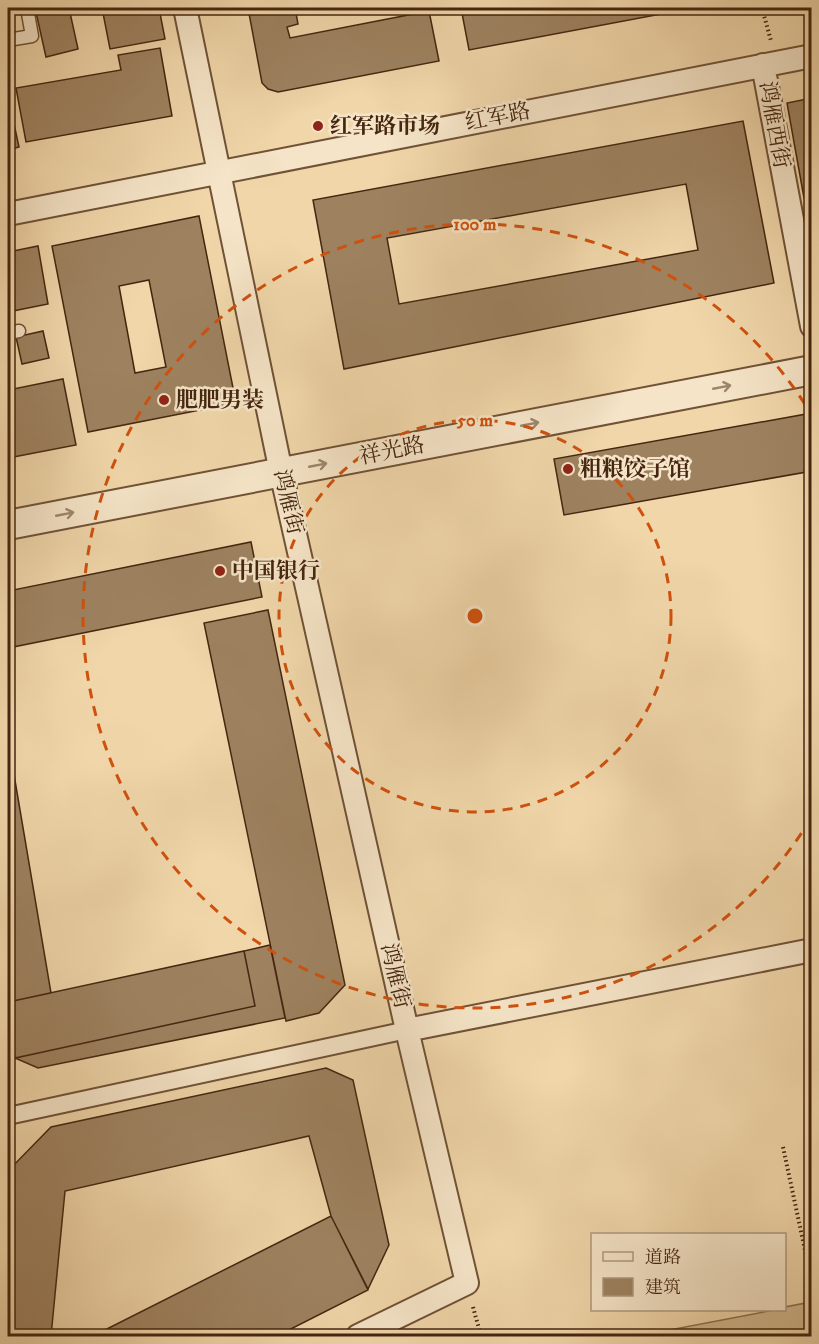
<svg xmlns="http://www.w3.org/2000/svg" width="819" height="1344" viewBox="0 0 819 1344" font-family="'IM FELL DW Pica','Noto Serif SC',serif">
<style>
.park{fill:#d3b88f;stroke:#8c6f50;stroke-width:1.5}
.building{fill:#9e8260;stroke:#452610;stroke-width:1.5;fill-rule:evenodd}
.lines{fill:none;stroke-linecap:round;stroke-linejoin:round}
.service-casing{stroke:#705236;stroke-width:15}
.pedestrian-casing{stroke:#705236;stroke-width:20}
.minor-casing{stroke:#705236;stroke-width:26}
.tertiary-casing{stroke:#705236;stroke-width:32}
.path{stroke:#452610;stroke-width:4;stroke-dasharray:1.5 3;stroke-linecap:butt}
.service{stroke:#f5e4c7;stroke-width:12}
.pedestrian{stroke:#f5e4c7;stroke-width:16}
.minor{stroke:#f5e4c7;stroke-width:22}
.tertiary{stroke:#f5e4c7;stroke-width:28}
.oneway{stroke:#9d856c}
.ring{fill:none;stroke:#d0510d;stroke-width:3;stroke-dasharray:10 8}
.poi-dot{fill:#8f2418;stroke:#f5e4c7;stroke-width:2}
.labels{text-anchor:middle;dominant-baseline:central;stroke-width:5;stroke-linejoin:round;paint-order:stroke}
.street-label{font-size:22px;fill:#452610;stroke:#f5e4c7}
.poi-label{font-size:22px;font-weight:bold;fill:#452610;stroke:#f5e4c7;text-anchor:start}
.centre{fill:#d0510d;stroke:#f5e4c7;stroke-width:3}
.ring-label{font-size:18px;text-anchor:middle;font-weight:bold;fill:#d0510d;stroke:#f5e4c7;stroke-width:5;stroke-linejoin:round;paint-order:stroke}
</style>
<rect width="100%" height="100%" fill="#f0d6a9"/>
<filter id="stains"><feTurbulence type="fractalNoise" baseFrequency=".00333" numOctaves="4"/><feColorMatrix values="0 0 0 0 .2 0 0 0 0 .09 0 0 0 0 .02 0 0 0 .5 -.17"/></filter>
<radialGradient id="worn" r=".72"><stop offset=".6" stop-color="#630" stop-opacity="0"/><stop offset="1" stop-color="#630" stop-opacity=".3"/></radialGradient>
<path class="park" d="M811,1302v34h-173l136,-26h10l1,-3z"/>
<path class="building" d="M35,8h34l9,41 -32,8z
M102,8h57l6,31 -55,10z
M248,8h47l3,16 -11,3 3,11 139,-27 10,50 -161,31 -10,-3 -6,-6z
M461,8h232l-224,42z
M160,48l12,68 -146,26 -10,-54 105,-18 -3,-15z
M8,96l11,51 -11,3z
M812,98v98l-8,2 -17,-95z
M743,121l31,162 -430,86 -31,-169zM686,184l12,66 -299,54 -12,-66z
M199,216l37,187 -148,29 -36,-186zM149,280l17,87 -31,6 -16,-87z
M38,246l10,58 -40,8v-60z
M43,331l6,27 -27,6 -6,-27z
M63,379l13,66 -68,13v-68z
M812,413v58l-248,44 -10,-56z
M251,542l11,55 -254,51v-57z
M268,610l77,375 -26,28 -33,8 -82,-398z
M8,739l43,254 -43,9z
M270,945l15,73 -247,50 -23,-10 240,-52 -11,-55z
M244,951l11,55 -240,52 -7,-36v-20z
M8,1022l7,36 -7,-5z
M326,1068l27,12 36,165 -21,44 -37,-73 -22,-80 -244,55 -14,145h-43v-165l43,-44z
M331,1216l37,74 -91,46h-184z"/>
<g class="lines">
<g class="service-casing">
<path id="service" d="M8,40l24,-4 -5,-28
M8,333l11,-2"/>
</g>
<g class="pedestrian-casing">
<path id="pedestrian" d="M8,1116l399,-86"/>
</g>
<g class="minor-casing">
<path id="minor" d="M185,8l96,464 126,558 60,253 -109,53
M763,65l49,261
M8,214l804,-158
M407,1030l405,-80"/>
</g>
<g class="tertiary-casing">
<path id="tertiary" d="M8,525l804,-155"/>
</g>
<path class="path" d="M762,8l9,33
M783,1147l29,136
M473,1307l8,29
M777,1336l35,-6"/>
<use href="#service" class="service"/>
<use href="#pedestrian" class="pedestrian"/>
<use href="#minor" class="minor"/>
<use href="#tertiary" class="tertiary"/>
</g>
<defs><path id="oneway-shaft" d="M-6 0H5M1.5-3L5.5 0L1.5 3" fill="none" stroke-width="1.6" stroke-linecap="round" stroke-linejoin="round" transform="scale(1.5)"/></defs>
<g class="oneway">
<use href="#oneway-shaft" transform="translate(722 387) rotate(-11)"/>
<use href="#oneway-shaft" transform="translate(530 424) rotate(-11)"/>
<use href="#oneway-shaft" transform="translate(318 465) rotate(-11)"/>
<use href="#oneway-shaft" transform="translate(65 514) rotate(-11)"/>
</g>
<g class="ring">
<circle cx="475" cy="616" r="196"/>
<path d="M811 818A392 392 0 1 1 811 414"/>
</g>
<g class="poi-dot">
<circle cx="318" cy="126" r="6"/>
<circle cx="164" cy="400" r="6"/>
<circle cx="568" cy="469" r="6"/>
<circle cx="220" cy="571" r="6"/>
</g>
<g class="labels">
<g class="street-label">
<text transform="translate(498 117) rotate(-11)">红军路</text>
<text transform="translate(774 125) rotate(80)">鸿雁西街</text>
<text transform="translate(392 451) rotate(-11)">祥光路</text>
<text transform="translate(288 502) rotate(77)">鸿雁街</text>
<text transform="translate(395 976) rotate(77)">鸿雁街</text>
</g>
<g class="poi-label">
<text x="330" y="126">红军路市场</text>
<text x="176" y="400">肥肥男装</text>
<text x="580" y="469">粗粮饺子馆</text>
<text x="232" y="571">中国银行</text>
</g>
</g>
<circle cx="475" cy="616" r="9" class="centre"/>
<g class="ring-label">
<text x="475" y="230">100 m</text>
<text x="475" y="426">50 m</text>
</g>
<rect width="819" height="1344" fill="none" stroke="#f0d6a9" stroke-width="30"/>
<rect x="9" y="9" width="801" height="1326" fill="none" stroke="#452610" stroke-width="3"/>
<rect x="15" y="15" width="789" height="1314" fill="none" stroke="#452610" stroke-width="1.5"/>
<rect x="591" y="1233" width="195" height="78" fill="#f5e4c7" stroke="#af987e" stroke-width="1.5"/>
<rect x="603" y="1252" width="30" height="9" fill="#f5e4c7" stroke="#af987e" stroke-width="1.5"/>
<text x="645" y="1263" font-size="18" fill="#452610">道路</text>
<rect x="603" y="1278" width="30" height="18" fill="#9e8260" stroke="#af987e" stroke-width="1.5"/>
<text x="645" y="1293" font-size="18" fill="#452610">建筑</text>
<rect width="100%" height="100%" filter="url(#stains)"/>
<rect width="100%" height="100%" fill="url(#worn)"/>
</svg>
